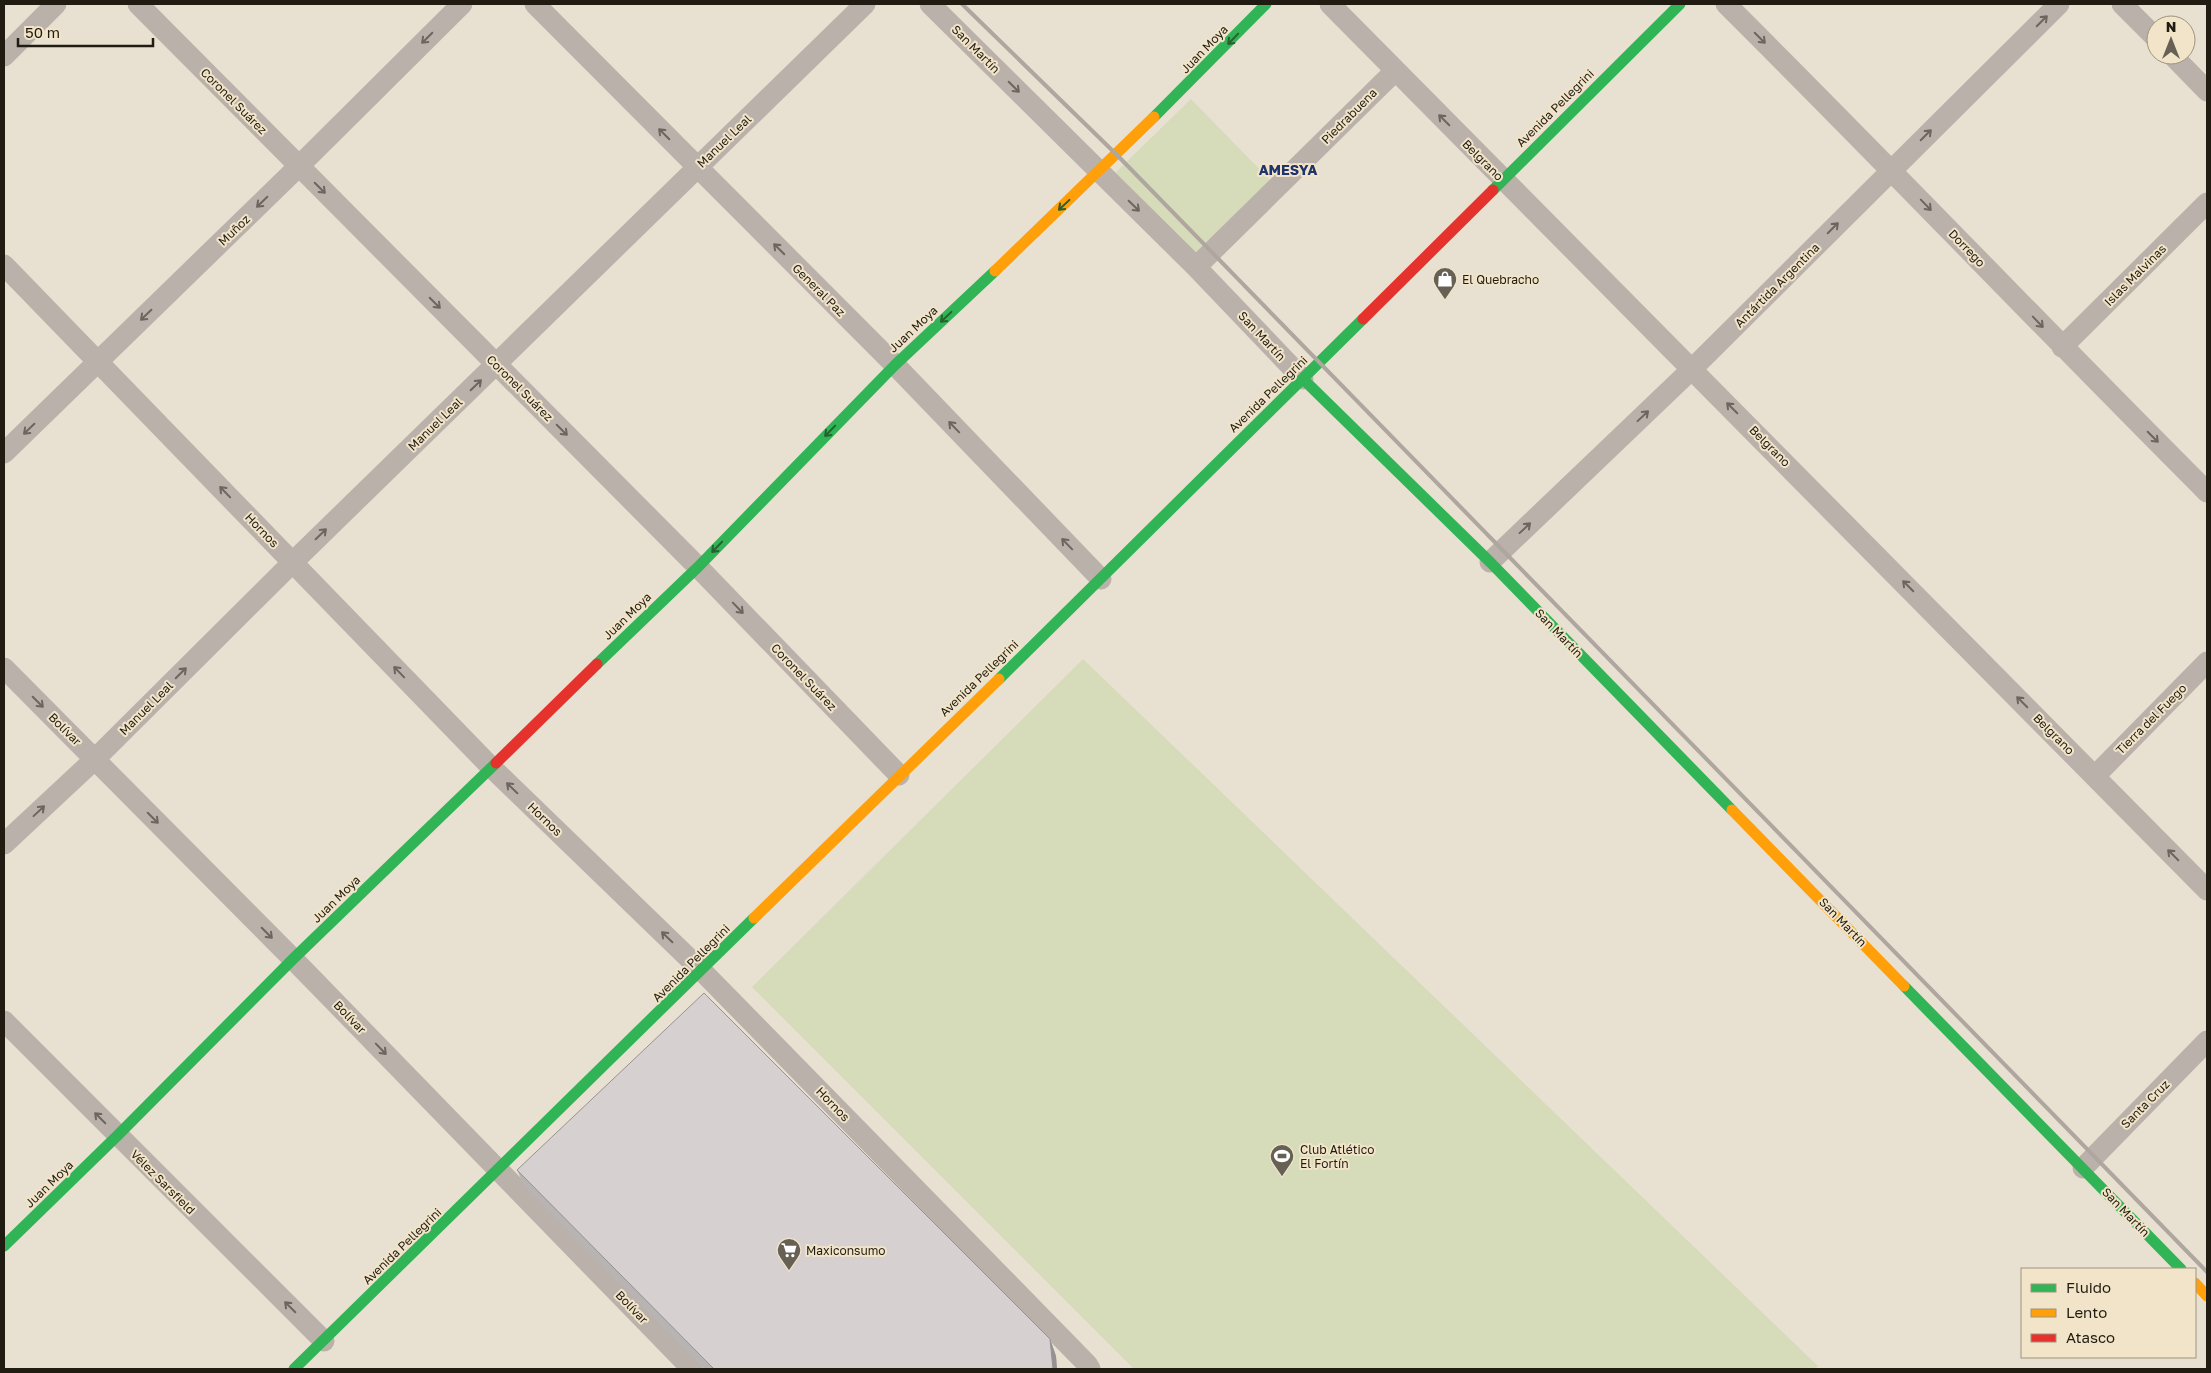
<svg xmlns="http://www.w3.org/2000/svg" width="2211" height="1373" viewBox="0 0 2211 1373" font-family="'Golos Text',sans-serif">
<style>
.green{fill:#d6dcba}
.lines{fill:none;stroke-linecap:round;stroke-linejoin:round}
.street{stroke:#bbb1ab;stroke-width:21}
.fast{stroke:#30b455;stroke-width:11}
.slow{stroke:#ff9f0a;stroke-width:11}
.jam{stroke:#e5322d;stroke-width:11}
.rail{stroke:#aea69f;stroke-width:4}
.wall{fill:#b8b4b3}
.shaded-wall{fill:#969292}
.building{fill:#d6d1d0;stroke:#969292}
.oneway{stroke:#6e665e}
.oneway2{stroke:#286030}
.labels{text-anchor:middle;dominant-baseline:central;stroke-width:4;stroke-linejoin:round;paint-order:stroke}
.street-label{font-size:12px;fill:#211c12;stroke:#f1e4c8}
.poi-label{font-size:12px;fill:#211c12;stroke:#f1e4c8;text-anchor:start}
.neighbourhood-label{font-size:14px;font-weight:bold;fill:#20346b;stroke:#f1e4c8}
</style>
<rect width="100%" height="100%" fill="#e8e0d1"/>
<path class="green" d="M1191,99l82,84 -77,74 -81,-84z
M1083,659l735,707 -3,3h-681l-382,-382z"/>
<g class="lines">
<path class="street" d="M138,4l560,563 201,208
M535,4l360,361 206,214
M930,4l266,263 107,112
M1330,4l877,886
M1726,4c162,161 319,326 481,488
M2122,4l34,34
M2172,55l35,36
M4,56l52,-52
M4,265l487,502 211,204 385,393 3,5
M1196,267l199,-196
M2062,347l145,-144
M4,453l295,-287 163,-162
M1490,562l203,-194 366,-364
M4,668l289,291 399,410
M2095,776l112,-114
M4,844l91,-85 198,-197 572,-558
M4,1021l320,320
M2083,1168l124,-127"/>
<path class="fast" d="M1154,117l112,-113
M1493,190l187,-186
M1303,379l187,183 242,248
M597,664l101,-97 197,-202 100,-94
M999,679l364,-360
M1904,986l277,283
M4,1246l113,-110 176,-177 203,-196
M294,1369l460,-451"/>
<path class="slow" d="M995,271l159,-154
M1732,810l172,176
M754,918l245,-239
M2195,1283l12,13"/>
<path class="jam" d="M1363,319l130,-129
M496,763l101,-99"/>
<path class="rail" d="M962,4l155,151 1090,1117"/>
</g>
<path class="wall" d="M517,1170l533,169 6,17 1,13h-353l-180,-183z"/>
<path class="shaded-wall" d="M1050,1339l6,17 1,13h-4z"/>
<path class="building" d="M704,993l346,346 3,30h-339l-197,-199z"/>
<defs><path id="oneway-shaft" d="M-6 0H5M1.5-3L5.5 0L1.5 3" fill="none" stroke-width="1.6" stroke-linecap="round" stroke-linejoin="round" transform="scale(1.25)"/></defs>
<g class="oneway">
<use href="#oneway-shaft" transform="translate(2042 21) rotate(-45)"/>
<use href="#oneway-shaft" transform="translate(427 38) rotate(135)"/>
<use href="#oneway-shaft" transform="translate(1760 38) rotate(45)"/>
<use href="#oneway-shaft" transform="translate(1014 87) rotate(45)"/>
<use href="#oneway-shaft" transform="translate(1444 120) rotate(-135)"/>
<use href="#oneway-shaft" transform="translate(664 134) rotate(-135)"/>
<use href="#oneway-shaft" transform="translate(1926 135) rotate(-45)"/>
<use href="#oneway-shaft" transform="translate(320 188) rotate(45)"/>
<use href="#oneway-shaft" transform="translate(262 202) rotate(136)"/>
<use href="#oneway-shaft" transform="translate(1926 205) rotate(46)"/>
<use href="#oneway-shaft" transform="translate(1134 206) rotate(44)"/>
<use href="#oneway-shaft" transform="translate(1833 228) rotate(-45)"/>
<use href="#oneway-shaft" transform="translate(779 249) rotate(-135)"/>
<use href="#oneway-shaft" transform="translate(435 303) rotate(45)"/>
<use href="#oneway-shaft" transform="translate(146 315) rotate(136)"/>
<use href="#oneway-shaft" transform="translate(2038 322) rotate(46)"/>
<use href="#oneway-shaft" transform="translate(476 385) rotate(-44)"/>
<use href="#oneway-shaft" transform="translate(1732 408) rotate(-135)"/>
<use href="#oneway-shaft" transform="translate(1643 416) rotate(-43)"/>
<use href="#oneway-shaft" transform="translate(954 427) rotate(-134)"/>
<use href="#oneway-shaft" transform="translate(29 429) rotate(136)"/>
<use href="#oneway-shaft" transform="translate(562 430) rotate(45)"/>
<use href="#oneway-shaft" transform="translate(2153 437) rotate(45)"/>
<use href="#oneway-shaft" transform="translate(225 492) rotate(-134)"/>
<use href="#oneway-shaft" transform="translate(1525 528) rotate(-43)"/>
<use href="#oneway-shaft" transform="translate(321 534) rotate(-44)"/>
<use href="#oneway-shaft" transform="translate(1067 544) rotate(-134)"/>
<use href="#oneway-shaft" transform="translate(1908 586) rotate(-135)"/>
<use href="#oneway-shaft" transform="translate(738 608) rotate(46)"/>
<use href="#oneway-shaft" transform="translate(399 672) rotate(-134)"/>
<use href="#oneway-shaft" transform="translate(181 673) rotate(-45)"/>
<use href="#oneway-shaft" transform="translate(38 702) rotate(45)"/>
<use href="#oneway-shaft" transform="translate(2022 702) rotate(-135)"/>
<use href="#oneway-shaft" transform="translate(512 788) rotate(-136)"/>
<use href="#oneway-shaft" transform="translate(39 811) rotate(-43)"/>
<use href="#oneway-shaft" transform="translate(153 818) rotate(45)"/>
<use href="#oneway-shaft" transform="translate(2173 855) rotate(-135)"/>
<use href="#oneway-shaft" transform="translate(267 933) rotate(45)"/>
<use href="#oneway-shaft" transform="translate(667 937) rotate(-136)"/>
<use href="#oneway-shaft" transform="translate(381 1049) rotate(46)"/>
<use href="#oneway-shaft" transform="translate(100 1118) rotate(-135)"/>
<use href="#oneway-shaft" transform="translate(290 1307) rotate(-135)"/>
</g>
<g class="oneway2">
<use href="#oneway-shaft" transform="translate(1233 39) rotate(134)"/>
<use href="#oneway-shaft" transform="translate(1064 205) rotate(137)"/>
<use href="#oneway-shaft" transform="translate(946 317) rotate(137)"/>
<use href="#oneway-shaft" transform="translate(830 431) rotate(134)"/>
<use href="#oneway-shaft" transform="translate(717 547) rotate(134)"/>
</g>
<defs>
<g id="shop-pin" transform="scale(1.25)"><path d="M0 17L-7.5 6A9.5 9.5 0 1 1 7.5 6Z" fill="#676155" stroke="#f1e4c8"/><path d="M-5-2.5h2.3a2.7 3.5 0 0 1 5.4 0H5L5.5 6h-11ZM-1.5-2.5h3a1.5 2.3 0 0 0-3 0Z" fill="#fff"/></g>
<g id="stadium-pin" transform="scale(1.25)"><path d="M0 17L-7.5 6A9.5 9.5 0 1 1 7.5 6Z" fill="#676155" stroke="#f1e4c8"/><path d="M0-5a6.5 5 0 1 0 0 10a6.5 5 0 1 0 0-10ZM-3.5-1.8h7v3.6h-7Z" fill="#fff"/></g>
<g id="supermarket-pin" transform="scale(1.25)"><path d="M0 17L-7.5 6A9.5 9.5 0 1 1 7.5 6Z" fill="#676155" stroke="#f1e4c8"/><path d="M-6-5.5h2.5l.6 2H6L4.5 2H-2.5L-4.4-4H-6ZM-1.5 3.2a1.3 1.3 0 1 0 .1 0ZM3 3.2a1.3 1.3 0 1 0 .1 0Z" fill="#fff"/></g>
</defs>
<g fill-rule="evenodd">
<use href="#shop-pin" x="1445" y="279"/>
<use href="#stadium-pin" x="1282" y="1156"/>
<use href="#supermarket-pin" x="789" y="1250"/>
</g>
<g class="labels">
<g class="street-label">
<text transform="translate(976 49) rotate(45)">San Martín</text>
<text transform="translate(1204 49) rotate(-46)">Juan Moya</text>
<text transform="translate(234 101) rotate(45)">Coronel Suárez</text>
<text transform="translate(1555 108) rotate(-45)">Avenida Pellegrini</text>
<text transform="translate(1349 116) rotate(-45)">Piedrabuena</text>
<text transform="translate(724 141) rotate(-44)">Manuel Leal</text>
<text transform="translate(1483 160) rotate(45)">Belgrano</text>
<text transform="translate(234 230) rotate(-44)">Muñoz</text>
<text transform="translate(1967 248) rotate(46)">Dorrego</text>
<text transform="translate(2135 275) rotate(-45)">Islas Malvinas</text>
<text transform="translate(1777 285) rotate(-45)">Antártida Argentina</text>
<text transform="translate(819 290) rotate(45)">General Paz</text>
<text transform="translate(913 329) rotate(-43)">Juan Moya</text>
<text transform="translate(1262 336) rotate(47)">San Martín</text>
<text transform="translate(520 388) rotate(45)">Coronel Suárez</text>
<text transform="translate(1268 394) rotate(-44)">Avenida Pellegrini</text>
<text transform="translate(435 424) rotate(-44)">Manuel Leal</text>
<text transform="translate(1770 446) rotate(45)">Belgrano</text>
<text transform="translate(262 530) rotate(46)">Hornos</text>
<text transform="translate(627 616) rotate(-44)">Juan Moya</text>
<text transform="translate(1559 633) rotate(46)">San Martín</text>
<text transform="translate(804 677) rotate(46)">Coronel Suárez</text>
<text transform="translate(979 678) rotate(-44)">Avenida Pellegrini</text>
<text transform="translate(146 708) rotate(-45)">Manuel Leal</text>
<text transform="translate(2151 719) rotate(-45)">Tierra del Fuego</text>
<text transform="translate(65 729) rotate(45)">Bolívar</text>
<text transform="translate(2054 734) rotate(45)">Belgrano</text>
<text transform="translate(545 819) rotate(44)">Hornos</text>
<text transform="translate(336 899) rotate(-44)">Juan Moya</text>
<text transform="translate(1843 922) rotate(46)">San Martín</text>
<text transform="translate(691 963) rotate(-45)">Avenida Pellegrini</text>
<text transform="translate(350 1017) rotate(46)">Bolívar</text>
<text transform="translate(833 1104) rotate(46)">Hornos</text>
<text transform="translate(2145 1104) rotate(-45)">Santa Cruz</text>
<text transform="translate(163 1182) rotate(45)">Vélez Sarsfield</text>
<text transform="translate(49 1184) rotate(-44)">Juan Moya</text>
<text transform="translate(2126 1212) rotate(46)">San Martín</text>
<text transform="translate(402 1246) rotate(-44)">Avenida Pellegrini</text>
<text transform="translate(632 1307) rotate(46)">Bolívar</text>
</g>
<g class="poi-label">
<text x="1462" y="279">El Quebracho</text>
<text x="1300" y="1149">Club Atlético<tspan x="1300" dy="14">El Fortín</tspan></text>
<text x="806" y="1250">Maxiconsumo</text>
</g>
<g class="neighbourhood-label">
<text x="1288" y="169">AMESYA</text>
</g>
</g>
<rect width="2211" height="1373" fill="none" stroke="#211c12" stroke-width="10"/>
<rect x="2021" y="1268" width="175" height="90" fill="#f1e4c8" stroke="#9e947f"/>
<rect x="2031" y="1284" width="25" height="8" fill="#30b455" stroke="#9e947f"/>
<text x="2066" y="1293" font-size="15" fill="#211c12">Fluido</text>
<rect x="2031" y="1309" width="25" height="8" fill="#ff9f0a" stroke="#9e947f"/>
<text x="2066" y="1318" font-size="15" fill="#211c12">Lento</text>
<rect x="2031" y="1334" width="25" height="8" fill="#e5322d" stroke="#9e947f"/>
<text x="2066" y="1343" font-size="15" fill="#211c12">Atasco</text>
<g transform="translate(2171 40)"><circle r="24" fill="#f1e4c8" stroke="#9e947f"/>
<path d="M0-4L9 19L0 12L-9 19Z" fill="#676155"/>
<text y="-8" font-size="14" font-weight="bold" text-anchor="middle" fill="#211c12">N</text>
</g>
<path d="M18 38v8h135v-8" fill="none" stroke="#211c12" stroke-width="2.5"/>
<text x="25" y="38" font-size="15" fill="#211c12" stroke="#f1e4c8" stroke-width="4" paint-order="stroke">50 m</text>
</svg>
